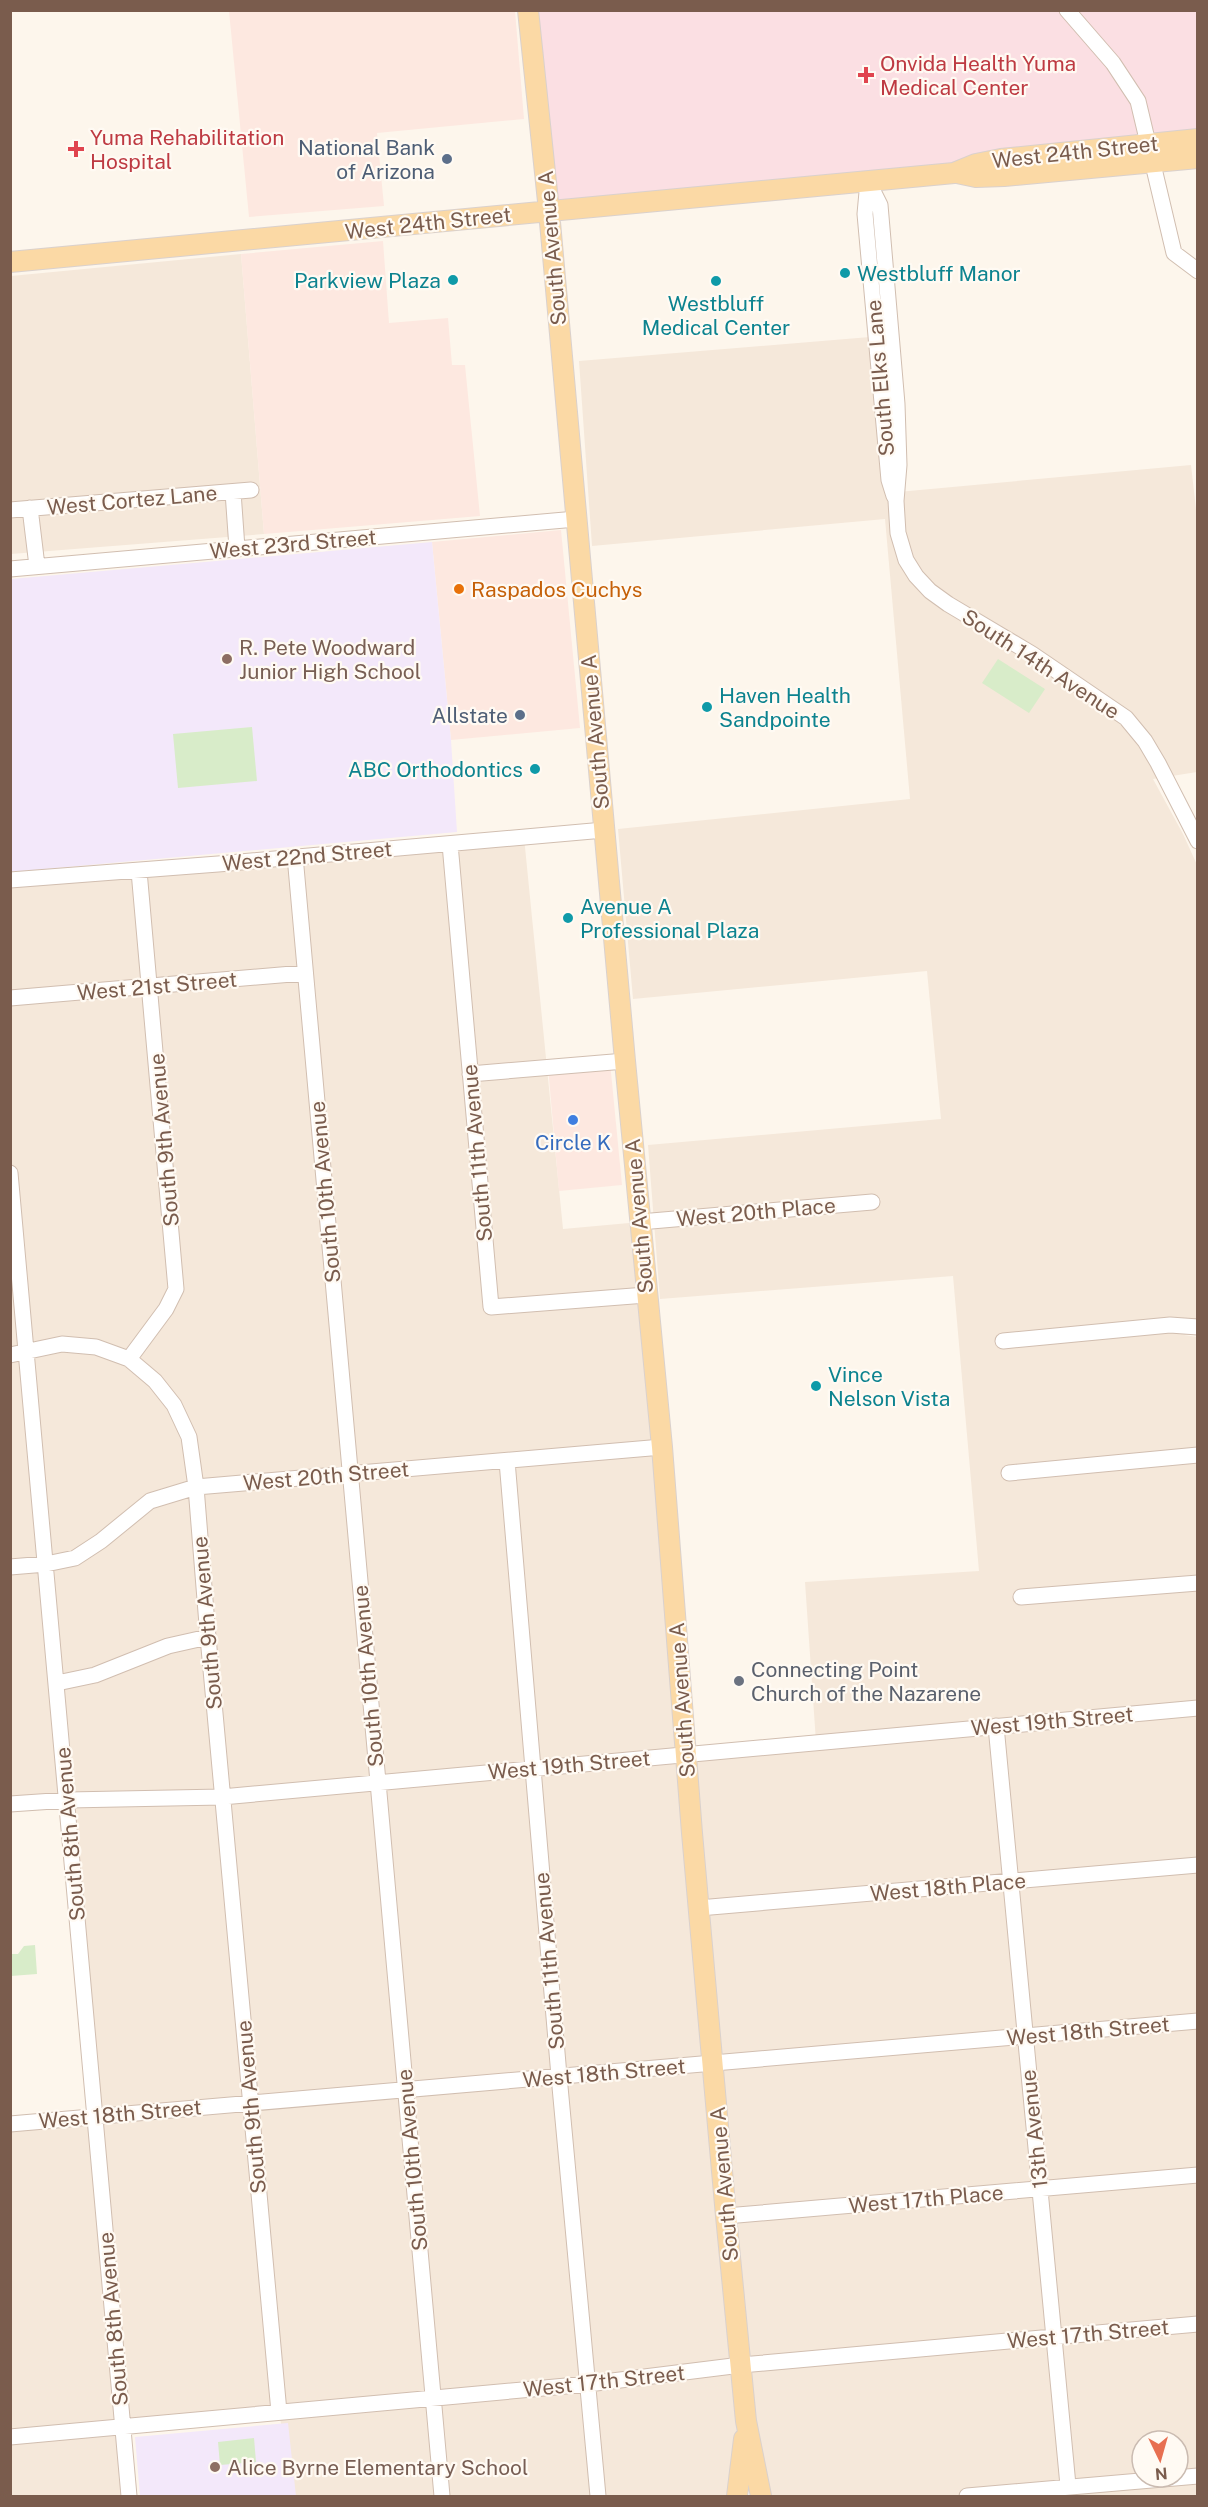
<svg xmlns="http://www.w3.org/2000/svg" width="1208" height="2507" viewBox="0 0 1208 2507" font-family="'Public Sans',sans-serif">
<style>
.residential{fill:#f5e8da;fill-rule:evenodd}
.commercial{fill:#fde8e0}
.education{fill:#f3e8fa}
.medical{fill:#fbdfe3}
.green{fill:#d8ecc9}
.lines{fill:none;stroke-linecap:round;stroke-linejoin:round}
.minor-casing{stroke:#d1beb0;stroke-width:17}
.major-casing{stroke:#dad1cd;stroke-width:22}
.minor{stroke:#fff;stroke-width:15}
.major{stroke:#fbd9a5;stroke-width:20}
.health-dot{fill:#e0444e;stroke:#fffaf3;stroke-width:2}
.service-dot{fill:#5c6f8a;stroke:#fffaf3;stroke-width:2}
.culture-dot{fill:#0f9aa8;stroke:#fffaf3;stroke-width:2}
.food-dot{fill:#e8710a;stroke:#fffaf3;stroke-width:2}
.education-dot{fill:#8d6e63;stroke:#fffaf3;stroke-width:2}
.shop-dot{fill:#3f7fe0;stroke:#fffaf3;stroke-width:2}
.worship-dot{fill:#6b7280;stroke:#fffaf3;stroke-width:2}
.labels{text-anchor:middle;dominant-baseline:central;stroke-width:4.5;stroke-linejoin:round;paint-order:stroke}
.health-label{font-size:21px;fill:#be3a42;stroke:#fffaf3;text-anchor:start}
.service-label{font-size:21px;fill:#4e5e75;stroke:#fffaf3;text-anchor:end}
.street-label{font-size:21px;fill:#7a5c4d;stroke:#fffaf3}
.culture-label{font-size:21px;fill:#0d838f;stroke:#fffaf3;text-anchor:start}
.food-label{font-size:21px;fill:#c56008;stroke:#fffaf3;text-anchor:start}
.education-label{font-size:21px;fill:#785e54;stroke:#fffaf3;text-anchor:start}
.shop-label{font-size:21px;fill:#366cbe;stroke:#fffaf3}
.worship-label{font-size:21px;fill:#5b616d;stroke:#fffaf3;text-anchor:start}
</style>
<rect width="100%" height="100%" fill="#fdf6ec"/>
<path class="residential" d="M241,254l23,280 -253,20v-278z
M870,337l17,156 304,-28 7,62 -1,245 -44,7 30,55 15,33v466l-14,2 14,2 -1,1159h-439l-11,-72 -10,72h-442l-16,-83 -156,13 7,70h-119v-372l84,-8 -28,-315 -56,4v-925l513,-43 39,392 77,-7 47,531 129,-11 -11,-160 174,-11 -26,-295 -293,23 -12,-154 293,-26 -14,-148 -294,28 -15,-170 292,-30 -25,-280 -293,27 -13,-185zM1142,2441h36v36h-36z"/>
<path class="commercial" d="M229,11h286l9,108 -147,14 7,73 -135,11z
M383,241l6,82 59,-5 4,47h13l15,151 -216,18 -23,-280z
M561,530l19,198 -129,12 -19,-198z
M610,1062l12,123 -63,6 -11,-124z"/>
<path class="education" d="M432,542l19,198 6,92 -446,40v-293z
M288,2423l8,73h-156l-5,-59z"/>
<path class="medical" d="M528,11h669v129l-648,71z"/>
<path class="green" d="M998,659l47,30 -16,24 -47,-30z
M252,727l5,54 -79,7 -5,-54z
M35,1945l2,29 -26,2v-22h7l6,-8z
M254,2438l2,24 -36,3 -2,-23z"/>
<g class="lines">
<g class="minor-casing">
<path id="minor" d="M1067,10l46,53 25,38 36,152 24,18
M868,181l12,24 17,199 2,61 -3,36 2,32 8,27 10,16 14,15 18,13 84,50 94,64 19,23 13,22 40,78
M868,181l-3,33 24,266 5,16
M233,492l4,56
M30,508l7,58
M10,510l241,-20
M10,569l566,-50
M450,844l41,463 155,-12
M295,856l147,1640
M10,880l208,-16 386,-34
M10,998l294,-25
M470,1074l155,-13
M10,1173l119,1323
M640,1222l232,-20
M1003,1341l167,-16 28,2
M10,1355l52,-11 34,3 33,12 26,22 19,24 15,32 7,50 12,150 71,775
M129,1359l37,-50 10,-20 -37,-418
M507,1461l52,615 39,420
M1009,1473l189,-18
M10,1567l36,-3 29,-6 26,-17 49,-40 46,-14 466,-40
M1021,1597l177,-14
M57,1683l38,-8 73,-29 40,-9
M996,1726l73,770
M10,1804l58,-4 154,-3 976,-89
M699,1908l499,-43
M10,2124l1188,-103
M726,2216l472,-41
M10,2437l578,-53 153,-19 457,-41
M967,2496l231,-20"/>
</g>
<g class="major-casing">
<path id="major" d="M528,10l21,201 76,850 37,386 30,386 34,383 20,205 15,75
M957,173l19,4 28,-1 194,-18
M10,262l944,-89 22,-9 25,-5 197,-20
M737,2496l7,-57"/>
</g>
<use href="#minor" class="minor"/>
<use href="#major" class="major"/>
</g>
<g class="health-dot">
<path d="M863 66h6v6h6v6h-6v6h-6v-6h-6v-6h6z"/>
<path d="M73 140h6v6h6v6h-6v6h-6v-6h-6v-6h6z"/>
</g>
<g class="service-dot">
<circle cx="447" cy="159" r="6"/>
<circle cx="520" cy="715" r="6"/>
</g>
<g class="culture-dot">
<circle cx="845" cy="273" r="6"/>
<circle cx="453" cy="280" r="6"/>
<circle cx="716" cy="281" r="6"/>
<circle cx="707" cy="707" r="6"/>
<circle cx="535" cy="769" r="6"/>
<circle cx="568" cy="918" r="6"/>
<circle cx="816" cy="1386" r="6"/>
</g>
<circle class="food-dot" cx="459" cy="589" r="6"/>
<g class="education-dot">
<circle cx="227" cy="659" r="6"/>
<circle cx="215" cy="2467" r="6"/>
</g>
<circle class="shop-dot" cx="573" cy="1120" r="6"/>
<circle class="worship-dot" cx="739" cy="1681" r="6"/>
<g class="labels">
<g class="health-label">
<text x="880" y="63">Onvida Health Yuma<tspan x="880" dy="24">Medical Center</tspan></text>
<text x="90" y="137">Yuma Rehabilitation<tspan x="90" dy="24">Hospital</tspan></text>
</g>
<g class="service-label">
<text x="435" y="147">National Bank<tspan x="435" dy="24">of Arizona</tspan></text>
<text x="508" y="715">Allstate</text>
</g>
<g class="street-label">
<text transform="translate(1075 152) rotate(-6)">West 24th Street</text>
<text transform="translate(428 223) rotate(-6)">West 24th Street</text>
<text transform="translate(552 248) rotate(-95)">South Avenue A</text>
<text transform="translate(880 378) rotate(-95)">South Elks Lane</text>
<text transform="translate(132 500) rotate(-5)">West Cortez Lane</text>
<text transform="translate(293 544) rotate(-5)">West 23rd Street</text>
<text transform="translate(1041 664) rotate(33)">South 14th Avenue</text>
<text transform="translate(595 732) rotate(-95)">South Avenue A</text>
<text transform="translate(307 856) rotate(-5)">West 22nd Street</text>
<text transform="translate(157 986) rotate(-5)">West 21st Street</text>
<text transform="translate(164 1140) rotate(-95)">South 9th Avenue</text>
<text transform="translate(477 1153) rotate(-95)">South 11th Avenue</text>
<text transform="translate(325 1192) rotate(-95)">South 10th Avenue</text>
<text transform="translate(756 1212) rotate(-5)">West 20th Place</text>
<text transform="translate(639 1216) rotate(-95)">South Avenue A</text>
<text transform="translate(326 1476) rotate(-5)">West 20th Street</text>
<text transform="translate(207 1623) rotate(-95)">South 9th Avenue</text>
<text transform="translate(368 1676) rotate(-95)">South 10th Avenue</text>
<text transform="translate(682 1700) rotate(-94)">South Avenue A</text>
<text transform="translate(1052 1721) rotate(-5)">West 19th Street</text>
<text transform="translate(569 1765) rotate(-5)">West 19th Street</text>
<text transform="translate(70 1834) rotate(-95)">South 8th Avenue</text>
<text transform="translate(948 1887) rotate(-5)">West 18th Place</text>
<text transform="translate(549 1961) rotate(-95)">South 11th Avenue</text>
<text transform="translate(1088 2031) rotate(-5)">West 18th Street</text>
<text transform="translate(604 2073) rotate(-5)">West 18th Street</text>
<text transform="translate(251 2107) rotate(-95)">South 9th Avenue</text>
<text transform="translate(120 2114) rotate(-5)">West 18th Street</text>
<text transform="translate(1034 2129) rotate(-96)">13th Avenue</text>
<text transform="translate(412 2160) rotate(-95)">South 10th Avenue</text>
<text transform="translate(724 2184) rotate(-95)">South Avenue A</text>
<text transform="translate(926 2199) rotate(-5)">West 17th Place</text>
<text transform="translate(113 2319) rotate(-95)">South 8th Avenue</text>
<text transform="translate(1088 2334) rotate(-5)">West 17th Street</text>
<text transform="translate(604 2381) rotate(-6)">West 17th Street</text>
</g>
<g class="culture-label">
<text x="857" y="273">Westbluff Manor</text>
<text x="441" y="280" text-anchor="end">Parkview Plaza</text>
<text x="716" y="303" text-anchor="middle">Westbluff<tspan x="716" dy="24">Medical Center</tspan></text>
<text x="719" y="695">Haven Health<tspan x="719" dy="24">Sandpointe</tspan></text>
<text x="523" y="769" text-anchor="end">ABC Orthodontics</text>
<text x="580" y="906">Avenue A<tspan x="580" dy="24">Professional Plaza</tspan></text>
<text x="828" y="1374">Vince<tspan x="828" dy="24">Nelson Vista</tspan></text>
</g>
<g class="food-label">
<text x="471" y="589">Raspados Cuchys</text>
</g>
<g class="education-label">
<text x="239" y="647">R. Pete Woodward<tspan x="239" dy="24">Junior High School</tspan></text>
<text x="227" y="2467">Alice Byrne Elementary School</text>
</g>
<g class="shop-label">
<text x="573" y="1142">Circle K</text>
</g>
<g class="worship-label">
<text x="751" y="1669">Connecting Point<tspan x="751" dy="24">Church of the Nazarene</tspan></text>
</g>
</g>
<rect width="1208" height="2507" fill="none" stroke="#7a5c4d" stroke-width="24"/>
<g transform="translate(1160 2459) rotate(175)"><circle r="28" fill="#fffaf3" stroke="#cabbb1" stroke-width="1.5"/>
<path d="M0-4.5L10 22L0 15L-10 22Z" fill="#e76f51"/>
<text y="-9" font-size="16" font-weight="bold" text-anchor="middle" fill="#7a5c4d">N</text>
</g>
</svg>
